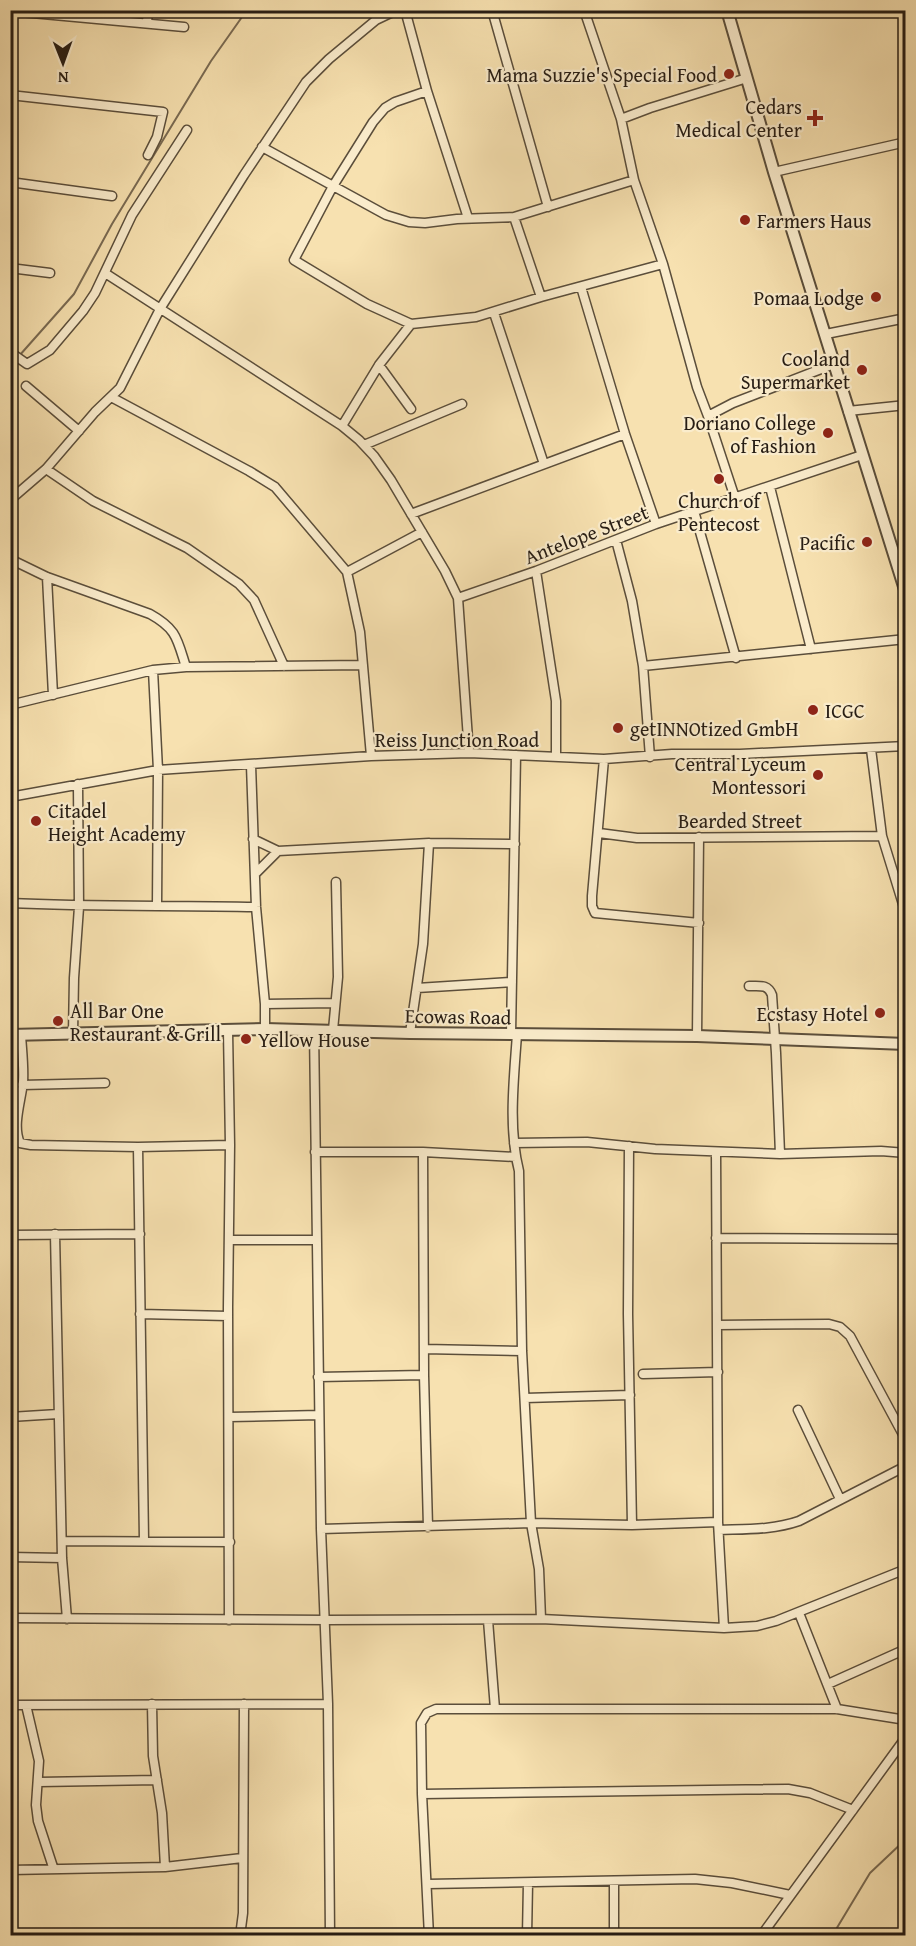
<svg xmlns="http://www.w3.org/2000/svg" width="916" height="1946" viewBox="0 0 916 1946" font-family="'Gentium Book Plus',serif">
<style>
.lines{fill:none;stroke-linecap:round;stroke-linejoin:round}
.stream{stroke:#796a52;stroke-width:2}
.minor-casing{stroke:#5b4e3b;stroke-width:11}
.tertiary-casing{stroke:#5b4e3b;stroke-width:14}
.minor{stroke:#faeccc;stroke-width:8}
.tertiary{stroke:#faeccc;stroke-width:10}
.poi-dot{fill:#8f2418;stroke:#faeccc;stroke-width:2}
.labels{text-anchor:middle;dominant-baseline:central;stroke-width:4.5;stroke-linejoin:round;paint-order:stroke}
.poi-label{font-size:20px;fill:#271d14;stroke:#faeccc;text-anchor:end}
.street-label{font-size:20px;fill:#271d14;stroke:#faeccc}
</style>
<rect width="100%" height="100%" fill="#f7e1b0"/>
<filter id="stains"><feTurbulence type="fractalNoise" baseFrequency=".00333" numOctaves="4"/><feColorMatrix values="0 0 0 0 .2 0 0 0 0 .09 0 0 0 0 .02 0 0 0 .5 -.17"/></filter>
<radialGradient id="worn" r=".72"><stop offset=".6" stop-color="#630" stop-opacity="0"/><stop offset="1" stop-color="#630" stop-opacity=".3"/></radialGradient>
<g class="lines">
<path class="stream" d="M19,356l55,-62 38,-70 99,-163 31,-44 14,-7
M832,1936l38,-63 36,-34"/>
<g class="minor-casing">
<path id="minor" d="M405,10l22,81
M492,10l56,197
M584,10l37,109
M902,10l4,12
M10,11l174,16
M147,23l1,-13
M10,95l153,17 -6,25 -9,18
M262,147l124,68 23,7 16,1 32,-4 57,-2 120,-37 29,84 34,123 11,29 27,82
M774,172l132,-30
M634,180l-13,-61 29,-11 97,-30
M10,182l102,14
M514,217l27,80
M468,218l-41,-127 -32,11 -10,6 -12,14 -40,64 -39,74 73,44 44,20 65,-7 65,-20 122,-33
M10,268l40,5
M105,273l237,153 17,14 15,16 17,24 54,91 13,27 11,155
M581,287l44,147 31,90
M494,313l50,151
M826,334l80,-16
M10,352l17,12 23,-14 33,-39 12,-18 37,-78 55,-85
M379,365l32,44
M26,386l53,45
M111,397l138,74 26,16 72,85 13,60 11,124
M848,411l58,-6
M708,416l25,-13 101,-39
M342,426l37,-61 32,-41
M364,445l98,-41
M46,469l47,32 94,47 52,36 15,16 30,66
M770,487l41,162
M10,500l36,-31 49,-57 25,-24 40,-79 84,-134 62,-93 23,-23 47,-39 21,-10
M694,511l42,147
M411,514l214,-80
M616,540l16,61 11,65 7,91
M10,559l37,18 103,37c27,15 27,25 36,53
M536,571l20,130v54
M347,572l75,-40
M47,577l6,118
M458,598l78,-27 120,-47 206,-69
M643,666l263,-27
M153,670l5,100 -1,135
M10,705l143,-35 33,-3 177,-2
M871,749l11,87 24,78
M604,759l-12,137v10l3,7 104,10
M251,765l5,142 9,97v25
M10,797l148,-27 213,-14 98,-3 135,6 68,-5h68l166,-8
M599,833l38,5 245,-2
M253,839l25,12 151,-8 86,1
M255,874l23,-23
M10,903c82,4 164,2 246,4
M749,986c11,0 19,-2 23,9l4,58 4,101
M417,988l95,-6
M265,1004l70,-1
M314,1030l7,499 7,175 2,232
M333,1030l5,-53 -2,-95
M228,1031l2,114 -2,162 1,313
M410,1033l13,-89 6,-101
M73,1034l1,-56 5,-71 -1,-123
M511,1034l5,-279
M517,1034c-3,45 -9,93 2,137l3,180 9,172 8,46 2,50
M21,1035c1,16 3,32 2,47 -2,19 -11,44 -3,61l11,2 107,2 92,-2
M697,1036l2,-199
M22,1085l83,-2
M514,1143l73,-1 68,7 125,5 101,-3 25,2
M629,1146l-1,168 4,211
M138,1147l6,393
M315,1152h108l93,5
M423,1152l1,223 4,152
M716,1152l2,370 6,106
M55,1234l7,324 5,61
M10,1235l130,-1
M716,1238l190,1
M229,1240h87
M140,1314l88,2
M718,1325l111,-1 11,3 10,9 56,104
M424,1349l98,2
M643,1374l75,-2
M318,1377l106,-2
M525,1398l105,-3
M798,1410l42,89
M10,1417l48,-3
M229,1417l90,-2
M321,1529l210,-6 101,2 86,-3
M719,1530c27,-1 54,0 80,-9l107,-55
M62,1541l168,1
M10,1557l52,1
M799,1613l38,96
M10,1618l316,2 215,-1 183,9 33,-2 19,-5 130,-52
M488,1620l7,89
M828,1684l78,-35
M152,1704l1,52 9,57 3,54
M10,1705l318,-1
M26,1705l13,56 -3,44 2,16 15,46
M39,1782l118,-2
M422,1794l366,-5 22,4 43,17
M10,1870l155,-3 77,-9
M614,1881v55
M428,1884l267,-5 37,4 58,12
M240,1936l3,-23 1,-209
M429,1936l-7,-142 -1,-71 6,-10 9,-4h401l69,11
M527,1936l1,-53
M761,1936l145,-199"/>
</g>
<g class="tertiary-casing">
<path id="tertiary" d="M727,10l47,162 132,421
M10,1035l255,-6 145,4 287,3 209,8"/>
</g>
<use href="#minor" class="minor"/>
<use href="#tertiary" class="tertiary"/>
</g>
<g class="poi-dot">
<circle cx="729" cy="74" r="6"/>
<path d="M812 109h6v6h6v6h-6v6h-6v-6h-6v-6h6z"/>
<circle cx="745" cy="220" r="6"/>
<circle cx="876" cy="297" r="6"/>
<circle cx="862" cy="370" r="6"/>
<circle cx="828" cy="433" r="6"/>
<circle cx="719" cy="479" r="6"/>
<circle cx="867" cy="542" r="6"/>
<circle cx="813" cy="710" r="6"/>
<circle cx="618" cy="728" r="6"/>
<circle cx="818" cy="775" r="6"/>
<circle cx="36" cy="821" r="6"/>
<circle cx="880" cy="1013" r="6"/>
<circle cx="58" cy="1021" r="6"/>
<circle cx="246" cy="1039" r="6"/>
</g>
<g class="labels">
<g class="poi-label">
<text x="717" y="74">Mama Suzzie's Special Food</text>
<text x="802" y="106">Cedars<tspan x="802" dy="23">Medical Center</tspan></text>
<text x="757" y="220" text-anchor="start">Farmers Haus</text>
<text x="864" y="297">Pomaa Lodge</text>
<text x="850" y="358">Cooland<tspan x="850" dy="23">Supermarket</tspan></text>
<text x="816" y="422">Doriano College<tspan x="816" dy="23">of Fashion</tspan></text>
<text x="719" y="500" text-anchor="middle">Church of<tspan x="719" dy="23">Pentecost</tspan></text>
<text x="855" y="542">Pacific</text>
<text x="825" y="710" text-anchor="start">ICGC</text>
<text x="630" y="728" text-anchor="start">getINNOtized GmbH</text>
<text x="806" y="763">Central Lyceum<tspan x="806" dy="23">Montessori</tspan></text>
<text x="48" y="810" text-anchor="start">Citadel<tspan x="48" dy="23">Height Academy</tspan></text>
<text x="70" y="1010" text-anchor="start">All Bar One<tspan x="70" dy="23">Restaurant &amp; Grill</tspan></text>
<text x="868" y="1013">Ecstasy Hotel</text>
<text x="258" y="1039" text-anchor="start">Yellow House</text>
</g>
<g class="street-label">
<text transform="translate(586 534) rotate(-21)">Antelope Street</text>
<text x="457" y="739">Reiss Junction Road</text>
<text x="740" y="820">Bearded Street</text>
<text transform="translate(458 1016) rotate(1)">Ecowas Road</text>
</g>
</g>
<rect width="916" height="1946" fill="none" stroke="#f7e1b0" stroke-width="36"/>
<rect x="12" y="12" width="892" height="1922" fill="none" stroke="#271d14" stroke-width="3"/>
<rect x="18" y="18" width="880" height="1910" fill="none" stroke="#271d14" stroke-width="1.5"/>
<g transform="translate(63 63) rotate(179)" stroke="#faeccc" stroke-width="4.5" paint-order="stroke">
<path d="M0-4.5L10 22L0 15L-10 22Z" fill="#271d14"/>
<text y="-9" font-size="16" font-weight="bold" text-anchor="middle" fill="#271d14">N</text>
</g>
<rect width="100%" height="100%" filter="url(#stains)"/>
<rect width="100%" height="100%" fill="url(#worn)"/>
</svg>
